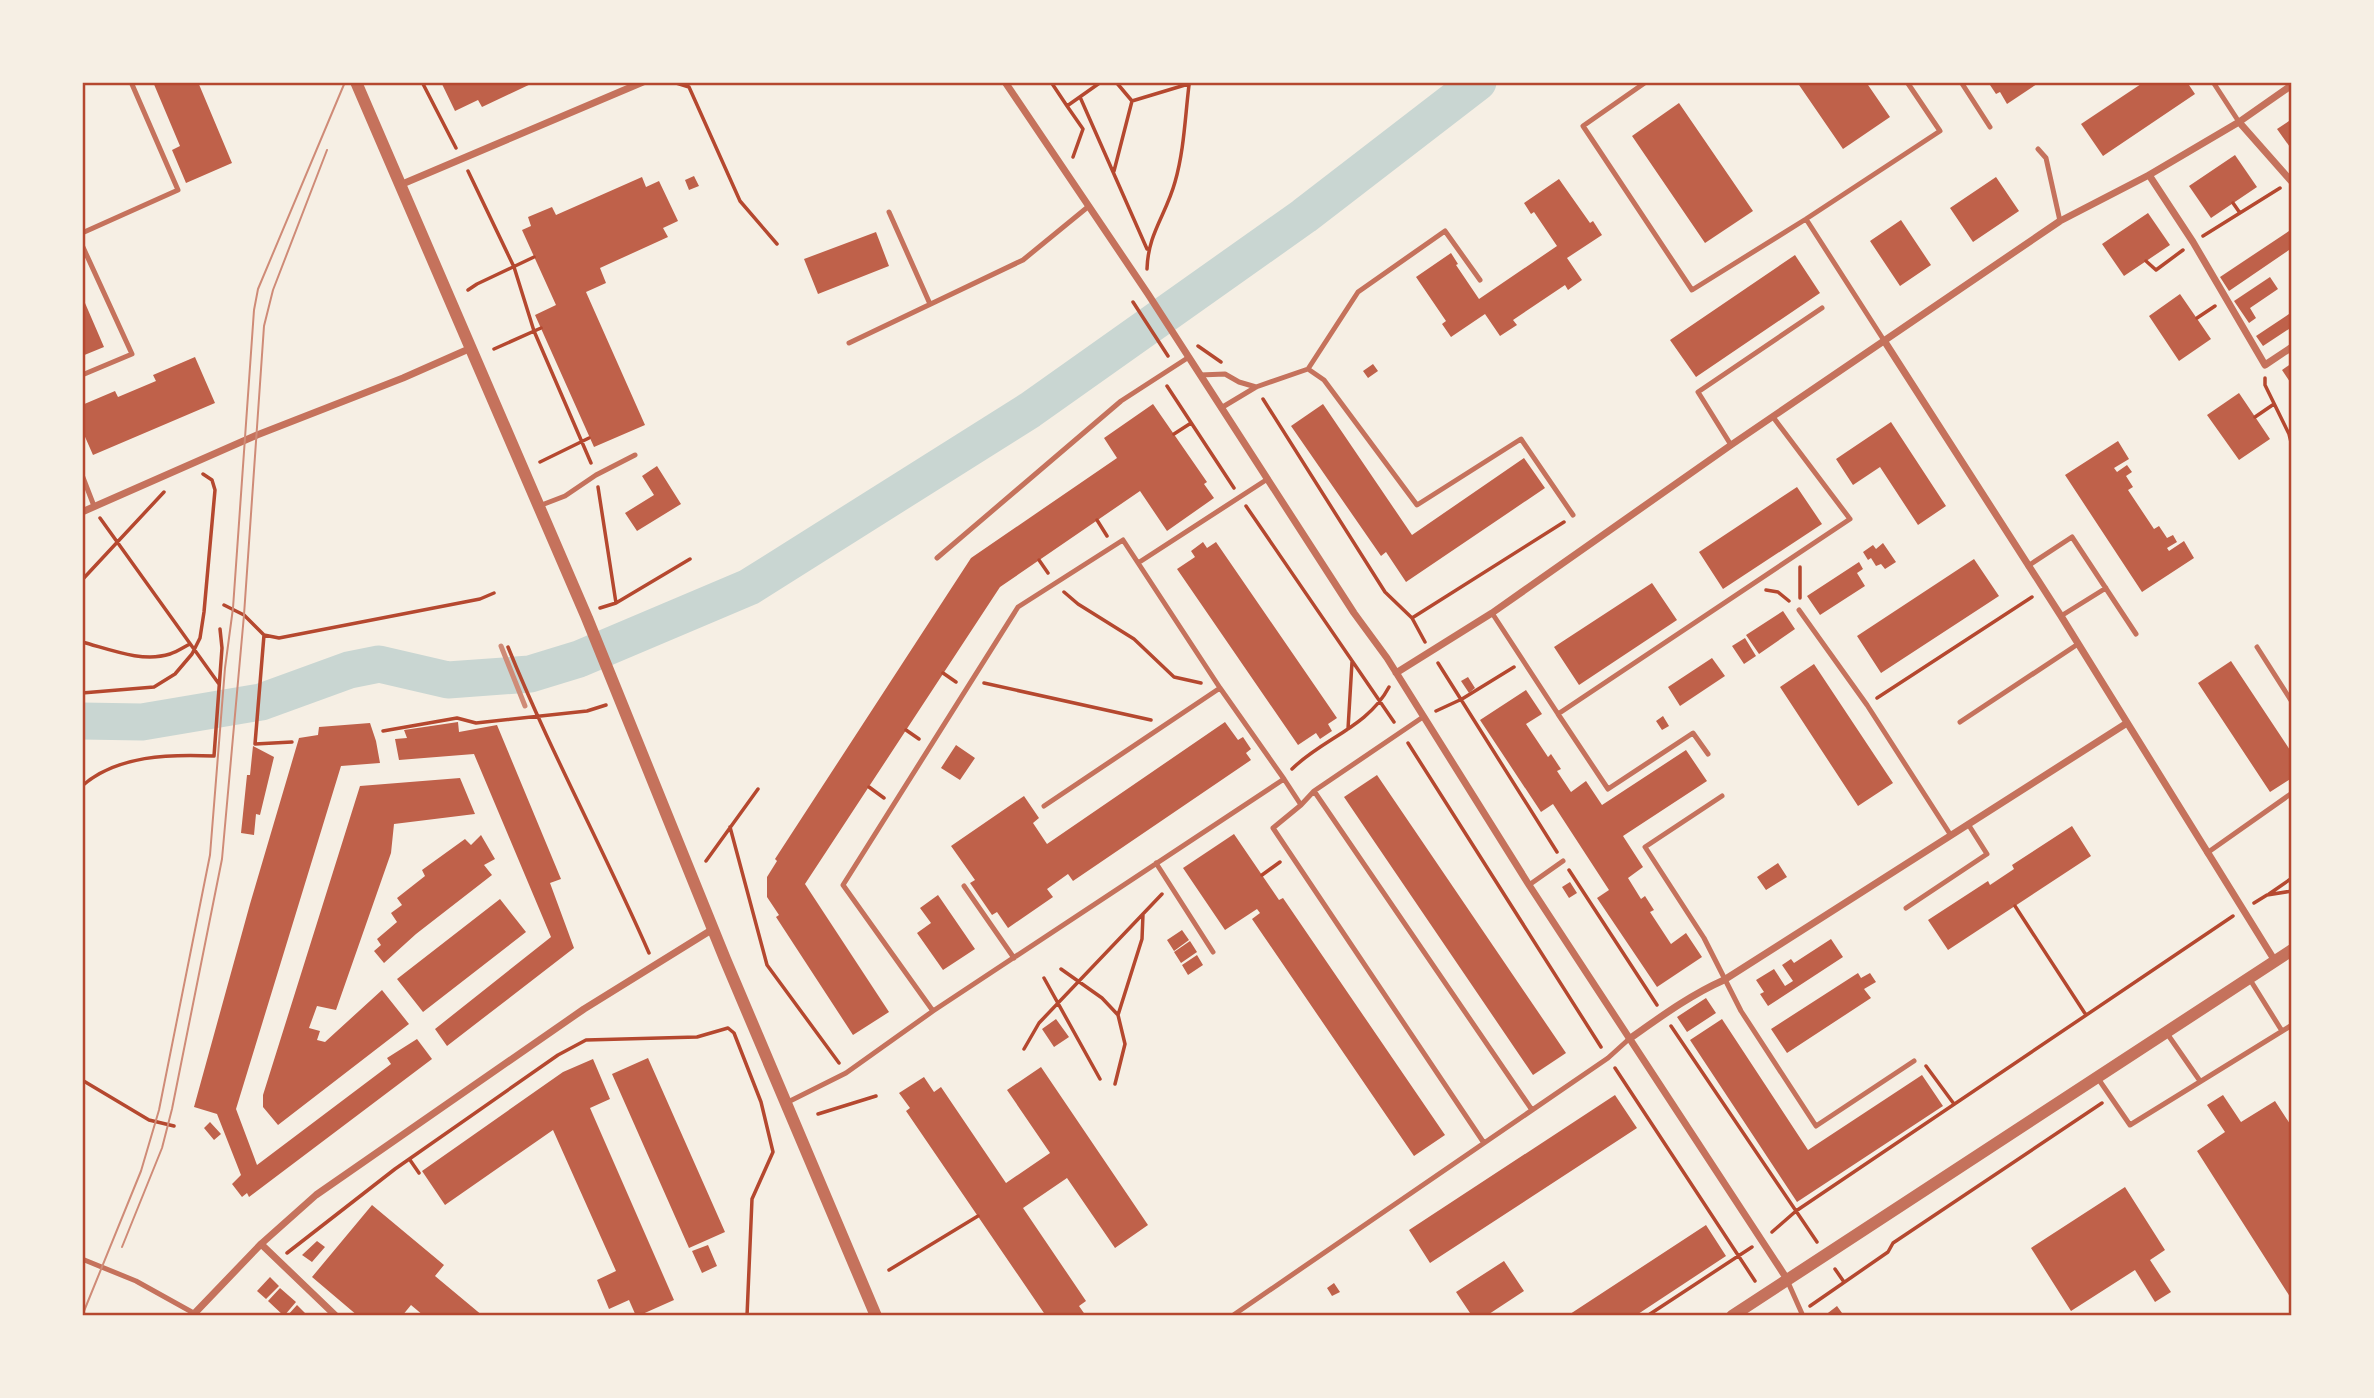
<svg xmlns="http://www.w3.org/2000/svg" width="2374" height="1398" viewBox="0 0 2374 1398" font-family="'Noto Serif',serif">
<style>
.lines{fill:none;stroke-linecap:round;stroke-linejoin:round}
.river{stroke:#c9d6d2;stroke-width:37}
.building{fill:#bf614a}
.path{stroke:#b5482f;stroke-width:3.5}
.service{stroke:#c5725c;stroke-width:5}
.minor{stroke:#c5725c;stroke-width:7}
.tertiary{stroke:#c5725c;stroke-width:12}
.tram{stroke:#cf8b77;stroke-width:2}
.rail{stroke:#cf8b77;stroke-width:5}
.neatline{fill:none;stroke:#b5482f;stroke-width:2.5}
</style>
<rect width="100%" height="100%" fill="#f6efe4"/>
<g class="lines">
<path class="river" d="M82,721l60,1 119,-20 88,-32 30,-6 69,16 82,-6 49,-15 170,-72 281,-177 274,-194 174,-134"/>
</g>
<path class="building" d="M153,82h45l34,81 -46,20 -14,-33 8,-4z
M441,82h94l-53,25 -4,-7 -23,11z
M1797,82h69l24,35 -47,32z
M1988,82h52l-33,22 -7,-12 -4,2z
M2144,82h43l8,12 -92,62 -22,-32z
M1679,103l74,108 -48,32 -73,-107z
M2292,119v31l-15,-21z
M2235,155l22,32 -46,31 -22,-32z
M694,176l5,10 -10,4 -4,-10z
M642,177l4,10 13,-6 19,40 -15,7 5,9 -68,31 6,15 -20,9 59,133 -51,22 -59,-132 21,-10 -34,-75 9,-4 -3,-9 24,-10 4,8z
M1996,177l23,34 -46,31 -23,-34z
M1559,179l31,44 3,-2 9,14 -35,23 15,22 -14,10 -3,-5 -52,35 4,5 -17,11 -15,-22 -34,23 -9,-13 4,-3 -30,-44 35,-24 7,11 -2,1 23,34 78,-53 -23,-34 -3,2 -7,-11z
M2148,213l22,32 -46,31 -22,-32z
M1901,220l30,45 -31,21 -30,-45z
M2292,229v19l-63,43 -9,-14z
M876,232l13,34 -71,28 -14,-35z
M1795,255l25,38 -124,84 -26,-37z
M2270,277l8,12 -28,19 6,10 -7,5 -15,-22z
M2180,294l31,45 -32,22 -30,-45z
M82,296l22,51 -22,9z
M2292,312v15l-29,19 -7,-10z
M195,357l20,46 -122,52 -11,-25v-25l33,-14 3,6 38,-16 -3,-6z
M2292,363v22l-10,-15z
M1373,364l5,7 -10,7 -5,-7z
M2239,393l31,46 -31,21 -32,-45z
M1153,404l54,78 -3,2 10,14 -47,33 -27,-40 -140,96 -195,297 84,128 -36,23 -77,-118 3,-2 -12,-18v-20l10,-16 -2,-2 196,-301 146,-100 -13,-20z
M1323,404l89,131 112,-77 21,30 -139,94 -20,-30 -5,4 -90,-130z
M1891,422l55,84 -28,19 -38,-58 -27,18 -17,-26z
M2118,441l11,18 -15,9 3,4 10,-7 5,7 -6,4 7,11 -5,3 26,39 5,-3 8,12 6,-3 4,7 -10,6 2,3 15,-10 10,17 -52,34 -77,-117z
M657,466l24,38 -44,27 -12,-18 29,-18 -12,-19z
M1797,487l25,37 -99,65 -24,-37z
M1203,542l4,6 9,-6 121,176 -9,6 4,7 -12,8 -4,-6 -18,12 -121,-176 18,-12 -4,-6z
M1883,543l13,19 -11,7 -4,-5 -5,2 -5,-8 -3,2 -5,-8 10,-7 3,4z
M1974,559l25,37 -118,77 -24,-37z
M1859,562l4,7 -6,4 8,13 -45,29 -13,-19z
M1652,583l25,37 -98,65 -25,-38z
M1783,611l12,18 -36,25 -13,-19z
M1745,638l11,18 -12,8 -12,-18z
M1712,658l13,18 -45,30 -12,-19z
M2231,661l61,92v25l-22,14 -72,-109z
M1814,664l79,119 -35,23 -78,-119z
M1468,677l7,11 -6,5 -8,-12z
M1526,690l16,24 -16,10 22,33 3,-3 10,15 -4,2 14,21 15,-11 16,24 84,-55 21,31 -84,55 20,31 -15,11 13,21 4,-3 9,14 -4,2 21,32 15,-11 16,24 -45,30 -60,-89 12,-8 -56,-86 -12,8 -61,-92z
M1663,716l6,10 -7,4 -6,-9z
M458,722l1,10 38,-7 64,154 -11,4 24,65 -127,98 -12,-17 116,-92 -77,-183 -75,6 -4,-21 12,-1 -3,-8z
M1225,722l13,18 5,-3 8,12 -5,4 5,7 -178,121 -5,-7 -21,15 6,8 -45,31 -11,-16 -5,3 -22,-32 5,-3 -24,-34 73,-50 15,22 -6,5 14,21z
M370,723l6,18 4,22 -39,3 -105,343 21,56 134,-101 -4,-6 30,-19 15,20 -183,138 -2,-4 -5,4 -10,-13 9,-9 -24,-61 -23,-7 56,-203 49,-166 19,-3 1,-8z
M956,745l19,13 -15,22 -19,-12z
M253,746l21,11 -14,58 -4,-1 -2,21 -13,-2 6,-58h3z
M1377,775l189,278 -33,22 -189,-278z
M460,778l15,36 -81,10 -3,29 -55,157 -19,-4 -8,22 11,3 -3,9 8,2 57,-52 27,34 -131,101 -15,-18v-12l97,-309z
M2072,826l19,30 -143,94 -20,-30 60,-39 2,4 24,-16 -2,-4z
M1234,834l45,66 4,-2 162,237 -31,21 -162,-237 8,-6 -3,-4 -32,21 -42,-62z
M481,835l14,24 -11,6 8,10 -76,59 -32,29 -10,-12 7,-6 -4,-6 20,-17 -6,-9 11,-8 -5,-7 28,-22 -3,-6 43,-31 6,6z
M1778,863l9,14 -21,13 -9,-13z
M1570,882l7,11 -8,5 -7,-11z
M938,895l37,54 -32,21 -26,-37 14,-10 -11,-15z
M500,899l26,33 -103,80 -26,-33z
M1182,930l7,10 -15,11 -7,-11z
M1831,939l12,18 -75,49 -8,-12 4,-2 -8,-12 18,-11 11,17 8,-5 -11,-16 9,-6 3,4z
M1190,941l7,11 -16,11 -7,-11z
M1197,955l6,10 -15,10 -6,-10z
M1858,973l3,5 9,-5 6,9 -12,7 7,9 -84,55 -16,-24z
M1706,998l10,15 -29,19 -10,-15z
M1056,1019l13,18 -15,10 -12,-18z
M1722,1019l86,131 114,-75 21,31 -146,96 -107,-162z
M648,1058l77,174 -36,16 -77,-174z
M593,1059l17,40 -20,9 84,192 -36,16h-2l-7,-16 -20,9 -12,-29 19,-9 -63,-141 -108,75 -23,-34 141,-99z
M1041,1067l107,158 -33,23 -48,-70 -44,30 63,93 -7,5 7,10h-40l-140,-205 4,-3 -11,-15 25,-16 10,15 7,-5 65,96 44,-30 -43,-63z
M1615,1095l22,33 -207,135 -21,-33z
M2223,1095l18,27 34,-21 17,26v173l-95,-149 28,-19 -18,-27z
M210,1122l11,12 -7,6 -10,-12z
M2125,1187l40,63 -15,10 21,32 -16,10 -20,-32 -64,41 -40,-63z
M372,1205l72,60 -9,11 48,40h-59l-13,-11 -9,11h-44l-46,-39z
M1706,1225l20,31 -91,60h-68z
M317,1241l8,6 -13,15 -10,-7z
M708,1245l9,21 -15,7 -10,-22z
M1504,1261l20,30 -38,25h-14l-16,-24z
M270,1277l9,9 -13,13 -9,-8z
M1334,1283l6,9 -8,4 -5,-8z
M280,1288l16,14 -12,14 -16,-15z
M297,1305l8,8 -3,3h-15z
M1837,1306l5,7 -4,3h-14z"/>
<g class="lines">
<path class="path" d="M422,82l34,66
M673,82l16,5 51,114 37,43
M1051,82l16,24 34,-24
M1116,82l16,19 63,-19
M1080,97l67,152
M1067,106l16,23 -10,28
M468,171l46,96 20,64 57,132
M1114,171l18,-70
M2233,203l7,10
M2203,236l77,-48
M2146,261l10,9 27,-20
M1147,269c1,-36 19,-54 28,-87 9,-31 10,-64 14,-97
M468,290l9,-6 57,-27
M1133,302l35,54
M2197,318l18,-12
M1198,346l23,16
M494,349l47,-21
M2265,378v7l24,49 3,12
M1167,386l67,102
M1263,399l122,193 27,26 13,24
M2255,417l19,-13
M1174,434l17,-11
M540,462l49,-24
M598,487l18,116
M1246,506l148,216
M100,518l119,166
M1097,520l10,16
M1039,560l9,13
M82,580l82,-88
M1766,590l12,2 11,9
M1064,592l14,12 56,35 40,38 27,6
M1800,598v-31
M224,605l20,10 20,20 15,3 201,-39 14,-6
M600,608l16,-5 74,-44
M1412,618l152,-96
M264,635l-9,109 37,-2
M82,642c27,7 60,21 88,12 7,-2 14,-7 20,-10
M508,647c42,104 96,203 141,306
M1438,663l119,189
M943,673l13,9
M984,683l167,37
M82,693l72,-6 21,-13 17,-20 8,-16 4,-26 11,-122 -3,-10 -9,-6
M1877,698l155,-101
M1436,711l26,-12 52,-32
M1348,729l4,-67
M906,730l13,9
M383,731l74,-13 19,5 111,-12 19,-6
M1408,743l193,304
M1292,769c30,-30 76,-42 97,-82
M82,786c35,-31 88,-32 132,-30l8,-108 -2,-19
M869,787l15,11
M730,827l37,138 72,98
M706,861l52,-72
M1569,870l88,135
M1262,875l18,-13
M2269,894l23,-16
M2254,903l13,-8 25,-4
M2015,906l71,109
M1061,969l41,29 16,17
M1044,978l56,101
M1671,1026l146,216
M1024,1049l15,-26 123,-129
M1926,1066l28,38
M1615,1068l140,213
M82,1080l67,40 25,6
M1115,1084l10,-40 -7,-29 24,-76 1,-25
M818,1114l58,-18
M410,1160l9,13
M1772,1232l24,-21 437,-295
M287,1253l108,-84 163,-114 28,-15 111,-3 31,-9 6,5 27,69 12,50 -21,47 -5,117
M1835,1269l9,13
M889,1270l89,-54
M1810,1306l78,-54 5,-9 209,-140
M1647,1316l105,-69"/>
<path class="service" d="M1646,82l-63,44 109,164 114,-71 134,-88 -33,-49
M1961,82l29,45
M2213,82l26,40
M2038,149l8,9 14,63
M889,212l41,92
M1806,219l79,123
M82,233l96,-43 -47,-108
M82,245l50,109 -50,21
M849,343l174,-83 66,-54
M1308,369l50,-77 87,-61 35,49
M1200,375l25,-1 14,8 17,5
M1221,408l35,-21 52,-18 16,11 93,125 104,-66 52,76
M1731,445l-33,-53 124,-84
M82,475l12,31
M539,506l26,-10 31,-21 39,-20
M937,558l184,-157 68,-44
M1138,563l128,-83
M2028,566l44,-29 64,97
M1799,610l68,95 83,129
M1492,613l66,101 292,-195 -77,-102
M2061,616l45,-28
M2257,647l35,55
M1558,714l50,75 85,-56 15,21
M1960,722l118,-78
M1314,791l218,319
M1722,796l-77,51 59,91 37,73 75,115 98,-65
M1301,805l-28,23 211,315
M1044,806l176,-118
M2207,853l85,-60
M1156,863l57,89
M1529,885l34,-24
M964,886l50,72
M1906,908l81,-54 -19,-30
M2249,978l33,53
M933,1011l-90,-126 175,-278 105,-67 97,148 64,91
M2166,1032l34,49
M2097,1077l33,48 162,-100
M788,1102l58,-29 87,-62 351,-232 17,26 13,-14 109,-74
M82,1259l54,22 63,35
M1787,1280l16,36
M1232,1316l376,-258 21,-19"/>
<path class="minor" d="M1005,82l143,212 206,319 33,45 142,227 258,394
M2239,122l53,60
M2149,175l44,67 72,123 27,-18
M400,185l243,-103
M1885,342l176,274 214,345
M82,512l175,-77 146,-57 68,-30
M1396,673l96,-60 239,-168 329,-224 89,-46 90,-53 53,-37
M1629,1039c30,-21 61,-44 95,-59l403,-257
M261,1244l75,72
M192,1316l69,-72 55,-49 268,-186 129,-80"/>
<path class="tertiary" d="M356,82l231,536 138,341 151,357
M1732,1316l560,-366"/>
<path class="tram" d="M122,1247l40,-99 10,-39 50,-250 22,-244 20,-289 9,-36 54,-140
M82,1316l59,-145 18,-61 51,-255 15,-187 8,-60 21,-298 4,-21 87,-207"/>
<path class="rail" d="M501,646l24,60"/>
</g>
<rect width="2374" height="1398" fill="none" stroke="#f6efe4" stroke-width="168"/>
<rect x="84" y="84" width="2206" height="1230" class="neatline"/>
</svg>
